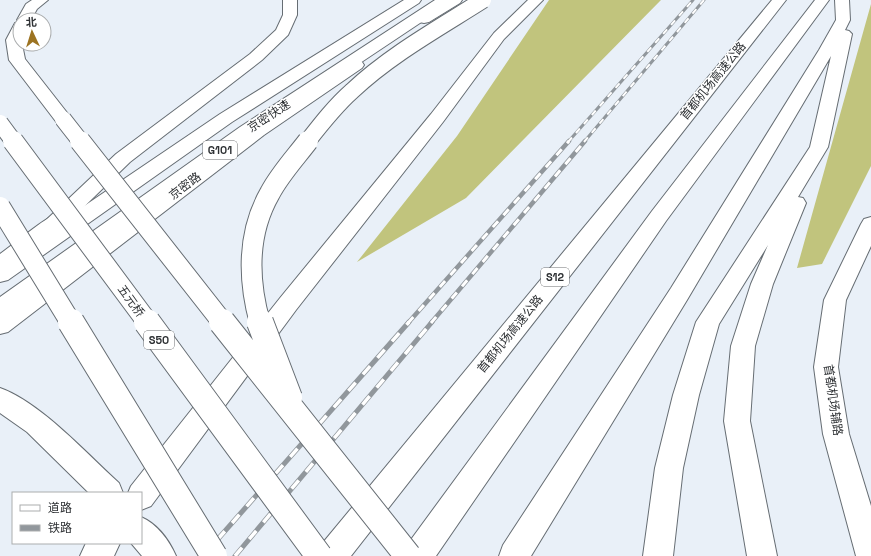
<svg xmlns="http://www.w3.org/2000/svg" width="871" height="556" viewBox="0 0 871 556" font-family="'Space Grotesk','Noto Sans SC',sans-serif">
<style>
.forest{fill:#c1c47d}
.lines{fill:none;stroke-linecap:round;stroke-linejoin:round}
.tertiary-casing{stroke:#666d73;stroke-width:2}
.secondary-casing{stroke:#666d73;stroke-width:2}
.trunk-casing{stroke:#666d73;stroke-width:2}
.motorway-casing{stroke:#666d73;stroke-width:2}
.tertiary{fill:#fff;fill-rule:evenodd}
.secondary{fill:#fff;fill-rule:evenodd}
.trunk{fill:#fff;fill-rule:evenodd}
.motorway{fill:#fff;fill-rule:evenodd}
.rail-far2-casing{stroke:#91979c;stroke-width:3}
.rail-far1-casing{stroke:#91979c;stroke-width:4.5}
.rail-casing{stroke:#91979c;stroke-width:5}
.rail-far2{stroke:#fff;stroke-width:2;stroke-dasharray:6;stroke-linecap:butt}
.rail-far1{stroke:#fff;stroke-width:3;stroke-dasharray:8;stroke-linecap:butt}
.rail{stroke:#fff;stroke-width:3.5;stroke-dasharray:11;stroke-linecap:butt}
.motorway-bridge-far2-casing{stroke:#666d73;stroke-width:18;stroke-linecap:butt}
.motorway-bridge-far1-casing{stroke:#666d73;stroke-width:22;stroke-linecap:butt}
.motorway-bridge-casing{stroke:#666d73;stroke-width:28;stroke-linecap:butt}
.motorway-bridge-far2{stroke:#fff;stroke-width:16}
.motorway-bridge-far1{stroke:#fff;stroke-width:20}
.motorway-bridge{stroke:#fff;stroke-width:26}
.labels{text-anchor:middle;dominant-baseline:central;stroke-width:3;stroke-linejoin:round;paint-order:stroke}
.shield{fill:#fff;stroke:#6d6f71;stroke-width:1}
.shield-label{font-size:11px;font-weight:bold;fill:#2e3134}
.street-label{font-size:12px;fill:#2e3134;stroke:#fff}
</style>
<rect width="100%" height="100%" fill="#e9f0f8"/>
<path class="forest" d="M549,0h112l-195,198 -109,64 100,-126z
M871,4v162l-49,98 -25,4z"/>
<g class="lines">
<g class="tertiary-casing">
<path id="tertiary" d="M871,217v29l-25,54 -8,67 11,67 22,72v50h-15l-33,-122 -9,-67 10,-67 37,-76 3,-5z"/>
</g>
<g class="secondary-casing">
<path id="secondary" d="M445,0h17l-2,3 -31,19 -5,1 -5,-1 -2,-3 2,-3z
M356,60l6,2 2,3 -2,3 -98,67 -256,197 -8,2v-22l252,-185 98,-65z
M68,209l7,2 3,5 -3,5 -17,11 -50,40 -8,2v-20c20,-14 45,-38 68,-45z"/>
</g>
<g class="trunk-casing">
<path id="trunk" d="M404,0h17l-2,3 -187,119 -224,158 -8,2v-19l220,-149z
M435,0h17l-2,3 -198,132 -244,180 -8,3v-21l240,-170z"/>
</g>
<g class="motorway-casing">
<path id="motorway" d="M32,0h16l-11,9 -6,11h-11v24h2l3,15 47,60 -3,4 -6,1 -6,-1 -48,-63 -3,-20 9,-17 3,-1 -1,-2 9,-16z
M283,0h14v15l-9,20 -26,25 -132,102 -72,70 -7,2 -7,-2 -3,-5 3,-5 72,-68 134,-100 26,-24 7,-15z
M528,0h15l-39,39 -61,83 -147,188 -145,196 -10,4v-17h-13l3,-7 149,-188 151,-184 63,-81z
M772,0h14l-435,556h-34l4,-11z
M815,0h14l-163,221 -230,335h-33l4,-11 245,-334z
M835,0h14l1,20 -5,10 4,1 3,3 -24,113 -30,50 5,1 3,5 -33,81 -18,62 -5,75 27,135h-30l-23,-135 7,-75 20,-62 17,-39 -49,79 -20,71 -16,73 -10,88h-30l12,-88 18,-73 23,-73 114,-175 21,-91 -144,244 -156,256h-32l4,-11 168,-257 148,-238 17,-30z
M0,388c40,14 87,66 119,95l4,10h-34l-62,-61 -27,-19z
M141,517c16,7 28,23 35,39h-34l-11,-13h10z
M86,543h34l-6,13h-34z"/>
</g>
<use href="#tertiary" class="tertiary"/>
<use href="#secondary" class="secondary"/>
<use href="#trunk" class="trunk"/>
<use href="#motorway" class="motorway"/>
<g class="rail-far2-casing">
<path id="rail-far2" d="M568,142l125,-142
M584,142l120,-142"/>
</g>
<g class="rail-far1-casing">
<path id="rail-far1" d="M408,323l161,-182
M431,323l154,-182"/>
</g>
<g class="rail-casing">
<path id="rail" d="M203,556l206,-234
M235,556l197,-234"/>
</g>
<use href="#rail-far2" class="rail-far2"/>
<use href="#rail-far1" class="rail-far1"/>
<use href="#rail" class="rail"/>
<g class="motorway-bridge-far2-casing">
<path id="motorway-bridge-far2" d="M63,119l18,23
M0,123l14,19
M307,142c14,-18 28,-36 45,-51 38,-36 87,-63 131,-91"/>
</g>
<g class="motorway-bridge-far1-casing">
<path id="motorway-bridge-far1" d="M13,141l135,182
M80,141l143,182
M0,207l71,116
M260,323c-12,-43 -13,-90 10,-130 10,-19 25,-35 38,-52"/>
</g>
<g class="motorway-bridge-casing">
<path id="motorway-bridge" d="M71,322l143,234
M147,322l172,234
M222,322l186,234
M260,322l29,76"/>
</g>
<use href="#motorway-bridge-far2" class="motorway-bridge-far2"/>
<use href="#motorway-bridge-far1" class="motorway-bridge-far1"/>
<use href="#motorway-bridge" class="motorway-bridge"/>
</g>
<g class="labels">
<g class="shield">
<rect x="203" y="141" width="34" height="18" rx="3"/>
<rect x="541" y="268" width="28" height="18" rx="3"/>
<rect x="144" y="331" width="30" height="18" rx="3"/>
</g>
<g class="shield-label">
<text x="220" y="150">G101</text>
<text x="555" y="277">S12</text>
<text x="159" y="340">S50</text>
</g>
<g class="street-label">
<text transform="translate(713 81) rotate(-51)">首都机场高速公路</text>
<text transform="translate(269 116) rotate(-33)">京密快速</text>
<text transform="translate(185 186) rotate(-37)">京密路</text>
<text transform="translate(131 301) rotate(54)">五元桥</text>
<text transform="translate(510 334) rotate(-51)">首都机场高速公路</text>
<text transform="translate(833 400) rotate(82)">首都机场辅路</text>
</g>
</g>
<rect x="12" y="492" width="130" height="52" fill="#ffffff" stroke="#abadae"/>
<rect x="20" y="505" width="20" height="6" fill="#ffffff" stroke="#abadae"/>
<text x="48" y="512" font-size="12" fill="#2e3134">道路</text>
<rect x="20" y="525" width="20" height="6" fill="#91979c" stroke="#abadae"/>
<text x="48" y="532" font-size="12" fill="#2e3134">铁路</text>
<g transform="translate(32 32) rotate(356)"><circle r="19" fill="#ffffff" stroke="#abadae"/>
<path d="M0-3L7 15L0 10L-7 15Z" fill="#9c7321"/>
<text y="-6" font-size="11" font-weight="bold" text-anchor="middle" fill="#2e3134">北</text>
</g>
</svg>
